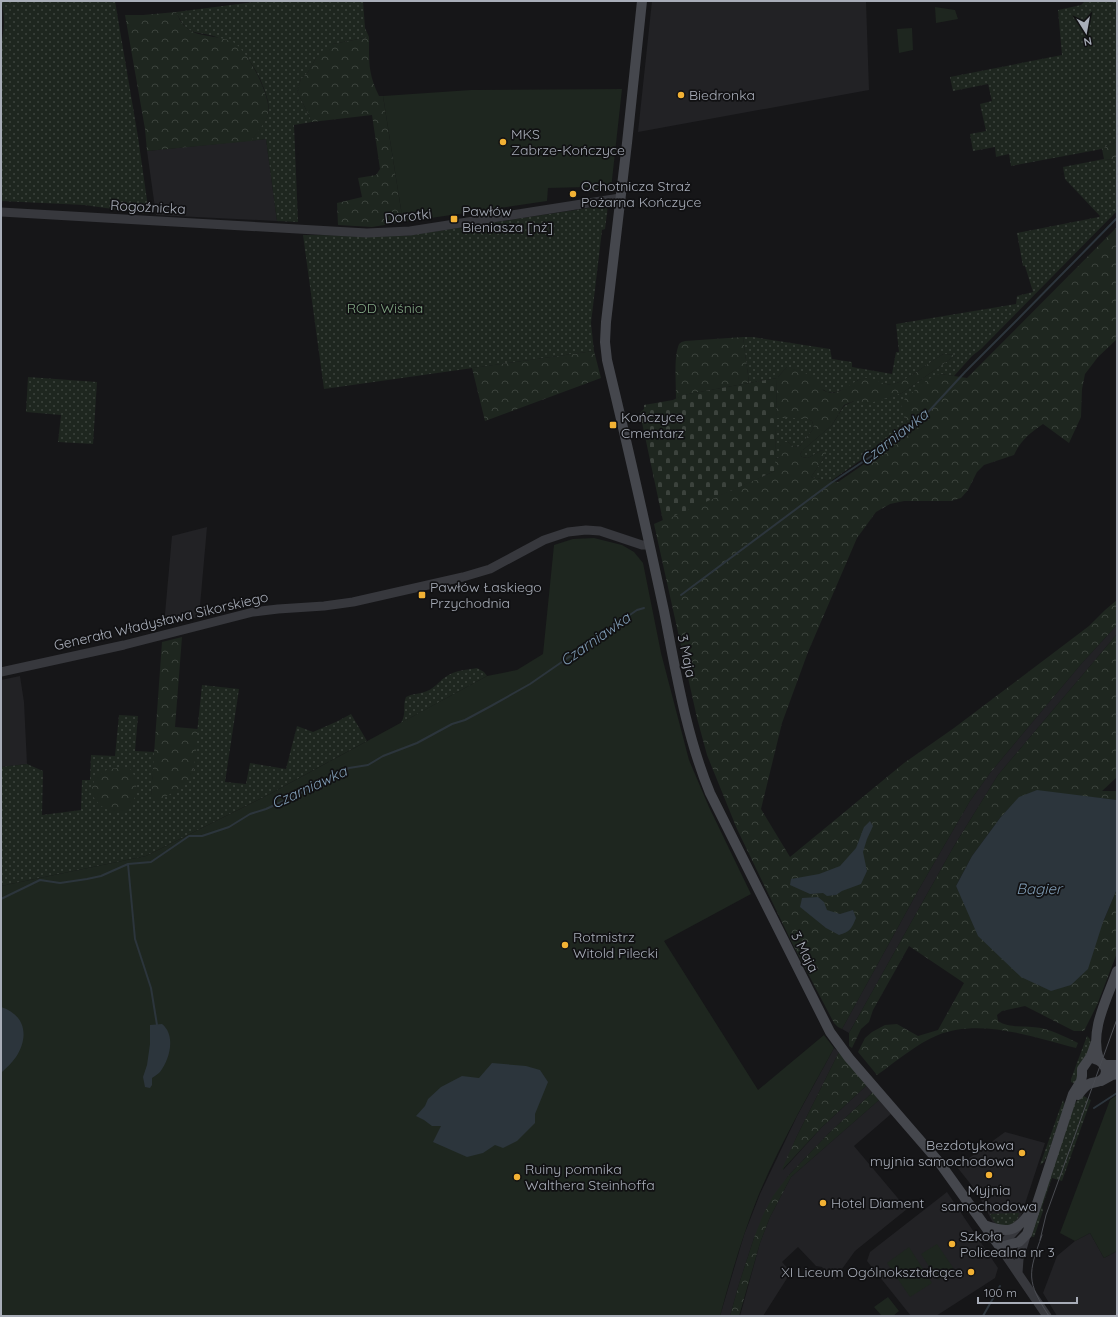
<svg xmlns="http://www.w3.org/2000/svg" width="1118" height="1317" viewBox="0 0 1118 1317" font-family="Quicksand,sans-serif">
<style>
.built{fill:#222225}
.grass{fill:url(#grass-dots)}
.forest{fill:url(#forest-crowns)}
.cemetery{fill:url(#cemetery-stones)}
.park{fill:#1e261f}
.water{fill:#2c353c}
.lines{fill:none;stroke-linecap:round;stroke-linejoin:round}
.stream{stroke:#2c353c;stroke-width:2}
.tertiary{stroke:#37383d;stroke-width:9}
.secondary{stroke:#45474d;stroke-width:10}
.tram{stroke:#4a4c52;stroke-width:1}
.poi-dot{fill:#f2b134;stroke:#111113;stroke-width:1.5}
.labels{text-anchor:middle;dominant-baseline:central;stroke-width:3.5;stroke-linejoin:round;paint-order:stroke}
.poi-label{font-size:14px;fill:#a8adb8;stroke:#111113;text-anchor:start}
.street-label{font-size:14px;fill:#a8adb8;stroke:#111113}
.park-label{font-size:14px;fill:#7fa381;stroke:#111113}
.water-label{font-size:15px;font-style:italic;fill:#7f9bb3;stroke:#111113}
</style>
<defs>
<pattern id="grass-dots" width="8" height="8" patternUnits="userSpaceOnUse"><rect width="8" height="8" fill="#1e261f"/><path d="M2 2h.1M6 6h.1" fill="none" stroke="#3c433d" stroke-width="1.8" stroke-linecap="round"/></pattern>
<pattern id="forest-crowns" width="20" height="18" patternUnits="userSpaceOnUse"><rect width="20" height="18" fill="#1e261f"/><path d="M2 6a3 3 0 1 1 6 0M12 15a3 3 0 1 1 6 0" fill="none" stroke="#3c433d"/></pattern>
<pattern id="cemetery-stones" width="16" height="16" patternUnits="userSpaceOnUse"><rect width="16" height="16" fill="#1e261f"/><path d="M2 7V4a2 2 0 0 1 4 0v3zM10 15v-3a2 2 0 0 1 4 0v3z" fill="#3c433d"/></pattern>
</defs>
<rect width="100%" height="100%" fill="#161618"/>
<path class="built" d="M652,1h214l3,89 -231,42z
M266,139l11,82 -121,-6 -9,-64z
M207,527l-8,90 -35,8 8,-89z
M1117,625v9l-119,141 -44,71 -105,187 -7,-4 77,-140 51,-88 20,-28 25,-30 67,-80z
M20,676l4,26 3,62 -26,3v-87z
M834,1048l5,4 -43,86 -13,32 39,-43 45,-42 6,7 -44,41 -41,43 -34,62 -15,46 -9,32h-10l24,-81 16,-41 37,-78z
M879,1100l12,14 -37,32 53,63 -52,42 -21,29 -12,-13 -6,-1 -18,-19 -16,15 9,10 -28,44h-23l20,-73 10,-26 21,-40z
M1005,1132l40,11 -25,76 -6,7 -16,1 -6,-6 -15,-29 -20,-25z
M947,1192l51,76 -3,10 -59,38h-25l-44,-55 3,-9z
M1090,1233l14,25 13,-7v65h-60l-14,-23 14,-37 18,-15z"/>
<path class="grass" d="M1,1h114l23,136 11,77 -65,-9 -83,-4v-158c4,-15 4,-27 0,-42z
M262,1h101l2,27 4,9 -36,7 -17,14 -8,14 -7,7 -4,12 15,31 -18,3 4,97 -21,-1 -11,-82 -15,2c5,-8 14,-18 17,-26 5,-14 -14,-52 -24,-61 -6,-6 -16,-12 -23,-15 -23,-11 -31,2 -45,-27z
M1083,1h34v141l-8,3 -7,4 -91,17 -2,-12 -13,3 -1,-10 -22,4 -3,-17 16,-3 -6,-27 12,-3 -4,-17 -35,7 -3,-14 112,-22 -4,-45 23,-5 3,-3z
M1104,159l10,1 3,2v49l-136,138 -9,7 -18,20 -13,-2 -37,43 5,9 -78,55 -20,-4 15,-22 -4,-5 -14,8 -6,-1 -2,-3 3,-4 29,-25 12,-19 10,-5h6l7,2 35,-10 54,-38 -13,-1 -37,25 -14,6 -11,-2 -13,-5 -10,2 -10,8 -12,4h-9l-40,-25 -10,11 -28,5 -6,-46h10l77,12 2,10 20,3v5l40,7 4,-22h3l-3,-28 120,-20 1,-8 16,-4 -8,-26h-2l-6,-33 82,-16 1,-1 -35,-37 -2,-12z
M608,205l-3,24 -3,1 -11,93 3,28 -270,38 -21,-154 102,1z
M28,377l69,5 -4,62 -35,-2 3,-27 -35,-3z
M776,418h30l6,3 2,7 -14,18 -6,1 -6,-5 -8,4v11l-5,2z
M477,668l7,4 3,4 -86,47c6,-11 1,-15 5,-26 8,-4 14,-3 21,-6 8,-3 13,-11 20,-15 9,-6 20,-6 30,-8z
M202,685l37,4 -14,93 21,2 4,-21 36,6 11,-43 16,6 25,-11 13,-7 16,27 -101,55 -120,60 -145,30v-119l26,-3 16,7 -1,44 39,-5 1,-30h8l1,-25 24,1 4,-41 19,1 -3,35 20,1 -4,44 42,-24z
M1087,1036l3,3 1,6 -16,39 -4,-2v-3z
M1082,1095l9,5 -29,81 -10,-3 -10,29 1,4 -9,26 -6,-1 43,-123 4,-10z
M1063,1100l2,4 -18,52 -3,6 -4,3z
M1019,1213l-1,5 -8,8c-13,-1 -15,-1 -20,-12z"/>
<path class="forest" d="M176,12c2,3 3,8 6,11 11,16 35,11 51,19 14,7 40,57 35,73 -2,7 -12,19 -17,26l-104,10 -2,-22 -20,-114h18z
M369,37c0,26 -1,36 10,59h4l20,126 -31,5 -34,-2 -1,-22 25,-6 -4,-19 18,-3 4,-6 -8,-54 -60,7 -15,-31 4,-12 7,-7 8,-14 8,-9 9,-5z
M1117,142v20l-3,-2 -10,-1 -2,-10 7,-4z
M1117,227v112l-19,18 -13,17 -3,15 -1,28 -12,26 -26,-19c-13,9 -23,17 -29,31l-30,10 -7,7 -9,18 -7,8 -10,3h-47l-14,3 -14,8 -19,26 -49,114 -26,71 -21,86 29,48 114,-94 50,-35 135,-102 16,-16 12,-10v25l-35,38 -67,80 -25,30 -20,28 -51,88 -77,140 -4,-2 -4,-4 -41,-78 -56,-116 -30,-74 -10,-37 -43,-194 121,-53v-12l5,-2v-11l3,-4h5l6,5 6,-1 14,-18 -2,-7 -6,-3h-30l1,-40 10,-11h6l22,11 6,5 2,7c18,10 29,-13 45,-12 8,0 17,9 26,6 14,-5 25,-14 37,-22 4,-2 9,-7 13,-8 3,0 9,1 12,1l-54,38 -25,8 -10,3 -7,-3h-6l-10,4 -12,20 -29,25 -3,4 2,3 6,1 14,-8 4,2v3l-15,22 27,5 74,-51 -8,-14 -3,-12 5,-8 27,-21 8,-2 26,4z
M743,337l6,46 -66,12 -7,4c0,-15 -2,-40 2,-52 1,-4 3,-5 7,-6z
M594,351l7,27 -116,43 -13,-53z
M1117,634v143l-15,14h15v9l-28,-3h-69l-20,21 -28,38 -16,30 6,12 141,24 14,-33v64l-20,52 -13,26h-10l-49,-25 -23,5 -5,4 1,6c12,8 29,4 43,7 13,3 25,9 37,15l-2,5c-42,-11 -96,-30 -138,-13 -22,9 -41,26 -61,40l-19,-23 7,-14 7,-6 13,-7 12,-1 21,12 20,-6 26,-47 -55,-37 -36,64 -4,12 -8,7 -9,19 -3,-2v-13l105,-187 44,-71z
M182,637l-7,90 23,2c-1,10 -3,42 -7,50 -4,8 -26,17 -34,22h-3l-3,-5 11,-154z
M129,767l6,10 2,16 -7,14 -6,4 -12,1 -11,-6 -7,-8 -2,-10 3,-11 13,-8z
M839,1052l28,33 -45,42 -41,44 15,-33z
M873,1092l6,8 -88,77 -21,40 -10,26 -21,73h-9l9,-32 15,-46 8,-21 11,-21 15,-20 41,-43z"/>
<path class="cemetery" d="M777,378l-2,93 -112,50 -23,-108 4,-4v-4l29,-5 10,-5z"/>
<path class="park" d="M935,7l20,3 3,9 -22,4z
M912,28l1,22 -14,3 -2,-24z
M622,89l-11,100 -22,3 -1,-5 -40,1 -1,13 -144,21 -20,-126 88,-6z
M594,538l28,7 12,7 9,11 18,90 28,107 20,47 42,87 -87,47 94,149 66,-55 10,13c-26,48 -54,96 -75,146 -16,40 -28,81 -39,122h-719v-430l145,-30 120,-60 221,-120 30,-6 26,-16 11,-109 19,-6z
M1117,1095v156l-13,7 -14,-25 -15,8 -15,-8 50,-133z
M937,1244l17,25 -16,11 -17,-26z
M909,1247l23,36 -22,14 -23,-34z
M888,1297l11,14 -6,5h-11l-8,-9z"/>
<path class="water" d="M1037,790l80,10v89l-14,33 -15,47 -17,16 -20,6 -30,-14 -43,-41 -22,-50 16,-30 28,-38 19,-21z
M870,821l3,5 -6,13 -4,13 4,19 -6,13 -19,7 -6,4 -9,1 -4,-3 -13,1 -20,-9 1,-6 28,-5 21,-8 16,-18 8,-21z
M818,897l6,5 3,8 13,4 13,-4 3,8c-4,10 -6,14 -17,17l-13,-7 -26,-21 2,-9z
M1,1007c25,8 28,30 15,50 -4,6 -10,11 -15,16z
M162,1024c14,11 8,35 -2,48 -2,2 -5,4 -8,6v7l-2,3 -5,-1 -2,-10 4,-12 3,-21v-19z
M492,1063l34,3 14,4 8,12 -13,32v9l-18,18 -14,7 -8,-3 -12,8 -16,4 -34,-15 8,-16h-9l-8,-6 -8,-4 9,-10 3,-7 13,-12 21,-11 17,2z"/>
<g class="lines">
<path class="stream" d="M681,595l150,-112 54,-36 6,-7 28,-19 11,-11 35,-38 53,-53 99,-101
M128,864l7,75 16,49 6,37
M1,899l39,-19 20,3 27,-4 14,-3 27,-12 23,-2 38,-26h13l27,-9 21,-13 16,-5 35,-16 48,-25 19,-3 15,-9 34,-13 35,-19 13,-4 26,-14 39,-22 107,-74 7,-2
M1094,1108l23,-15
M983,1316l17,-30"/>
<path class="tertiary" d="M1,212l366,21 43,-2 210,-33
M1,672l123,-27 129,-33 25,-3 46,-3 29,-4 110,-25 27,-8 54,-29 24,-8 18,-2 14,1 42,14h7
M1018,1227l-18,20 47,69
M1018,1273l1,-14 7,-23"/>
<path class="secondary" d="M642,1l-15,142 -21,179 -1,20 2,18c20,83 39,167 57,251 12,61 22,124 46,182l120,239 19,26 90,104 61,85 19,-5 8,-8 46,-140 8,-13 1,-5v-7l9,-13 5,-14
M1099,1060c-10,-29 8,-61 18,-89
M1103,1064l4,1h10
M1101,1081l11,-6 5,-1
M1078,1095c3,-4 7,-9 11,-11 4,-2 9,-1 12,-4 10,-7 3,-19 -6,-21
M984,1225c24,9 33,7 47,-14"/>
<path class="tram" d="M1042,1235c-14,39 -16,46 7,81
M1040,1240l6,-25 71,-196"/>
</g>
<g class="poi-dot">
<circle cx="681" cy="95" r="4"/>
<circle cx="503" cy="142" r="4"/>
<circle cx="573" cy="194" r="4"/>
<rect x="450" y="215" width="8" height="8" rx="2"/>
<rect x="609" y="421" width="8" height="8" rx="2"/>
<rect x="418" y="591" width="8" height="8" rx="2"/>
<circle cx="565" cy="945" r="4"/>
<circle cx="1022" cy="1153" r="4"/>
<circle cx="989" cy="1175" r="4"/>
<circle cx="517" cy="1177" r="4"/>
<circle cx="823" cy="1203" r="4"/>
<circle cx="952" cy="1244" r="4"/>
<circle cx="971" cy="1272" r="4"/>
</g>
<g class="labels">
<g class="poi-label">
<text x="689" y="95">Biedronka</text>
<text x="511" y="134">MKS<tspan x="511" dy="16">Zabrze-Kończyce</tspan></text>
<text x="581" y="186">Ochotnicza Straż<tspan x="581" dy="16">Pożarna Kończyce</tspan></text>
<text x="462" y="211">Pawłów<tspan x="462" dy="16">Bieniasza [nż]</tspan></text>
<text x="621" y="417">Kończyce<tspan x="621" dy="16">Cmentarz</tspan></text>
<text x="430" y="587">Pawłów Łaskiego<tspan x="430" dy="16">Przychodnia</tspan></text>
<text x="573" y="937">Rotmistrz<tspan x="573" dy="16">Witold Pilecki</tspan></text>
<text x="1014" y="1145" text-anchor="end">Bezdotykowa<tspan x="1014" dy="16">myjnia samochodowa</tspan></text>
<text x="525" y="1169">Ruiny pomnika<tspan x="525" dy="16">Walthera Steinhoffa</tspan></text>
<text x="989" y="1190" text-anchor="middle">Myjnia<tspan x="989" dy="16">samochodowa</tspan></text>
<text x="831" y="1203">Hotel Diament</text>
<text x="960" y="1236">Szkoła<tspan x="960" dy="16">Policealna nr 3</tspan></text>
<text x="963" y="1272" text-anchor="end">XI Liceum Ogólnokształcące</text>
</g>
<g class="street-label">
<text transform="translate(148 207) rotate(3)">Rogoźnicka</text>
<text transform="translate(408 216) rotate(-6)">Dorotki</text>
<text transform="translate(161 621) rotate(-13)">Generała Władysława Sikorskiego</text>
<text transform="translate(687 656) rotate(78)">3 Maja</text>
<text transform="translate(805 952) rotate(63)">3 Maja</text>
</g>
<g class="park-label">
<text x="385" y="308">ROD Wiśnia</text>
</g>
<g class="water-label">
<text transform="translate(894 437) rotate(-38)">Czarniawka</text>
<text transform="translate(595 639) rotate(-35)">Czarniawka</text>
<text transform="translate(309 787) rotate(-25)">Czarniawka</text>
<text x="1039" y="888">Bagier</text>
</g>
</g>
<rect width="1118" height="1317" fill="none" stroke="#a8adb8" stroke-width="4"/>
<g transform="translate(1086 32) rotate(169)" stroke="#111113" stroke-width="3" paint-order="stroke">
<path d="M0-3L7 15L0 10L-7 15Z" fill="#a8adb8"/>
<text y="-6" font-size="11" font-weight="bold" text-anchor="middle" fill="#a8adb8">N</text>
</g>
<path d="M978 1297v6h99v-6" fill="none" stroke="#a8adb8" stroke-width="2"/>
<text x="984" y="1297" font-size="12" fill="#a8adb8" stroke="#111113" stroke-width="3" paint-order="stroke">100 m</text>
</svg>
